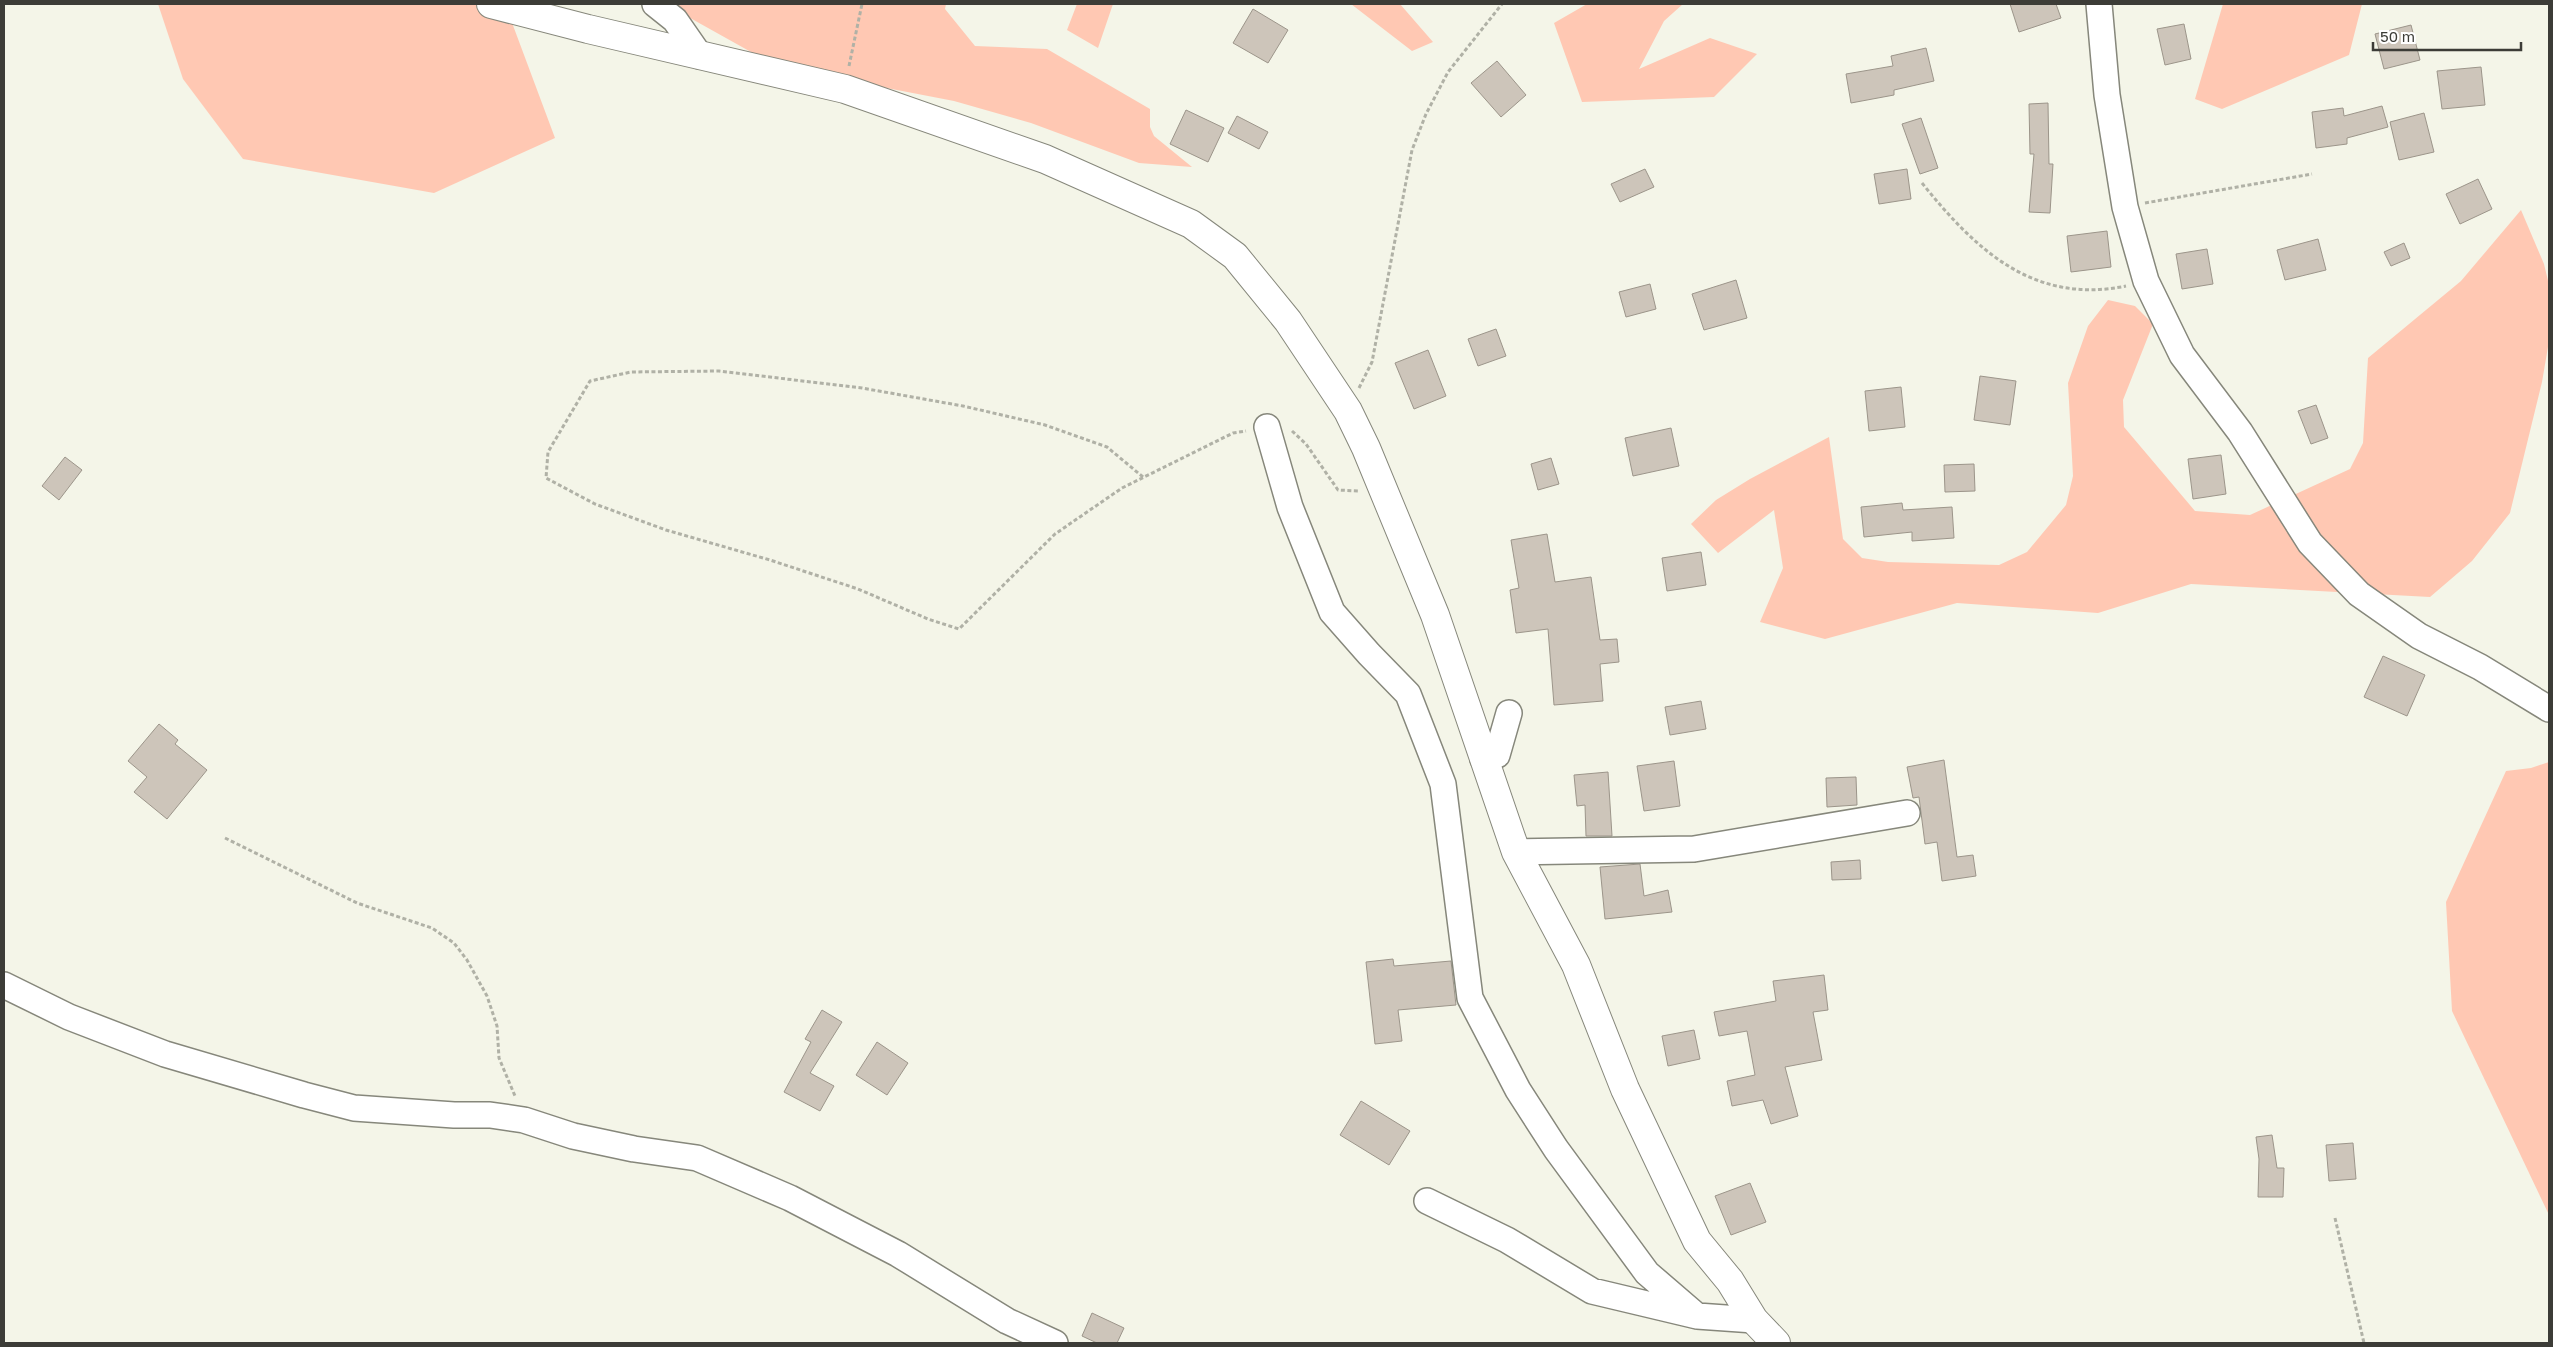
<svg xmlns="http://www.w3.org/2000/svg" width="2553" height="1347" viewBox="0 0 2553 1347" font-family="'Golos Text',sans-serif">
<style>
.green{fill:#ffc8b3}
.building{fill:#cdc5ba;stroke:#9c958a}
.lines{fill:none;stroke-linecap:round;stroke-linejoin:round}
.minor-casing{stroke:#86877b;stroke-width:28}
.major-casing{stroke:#86877b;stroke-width:30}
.path{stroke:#b0b1a6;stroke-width:3;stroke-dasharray:4 2.5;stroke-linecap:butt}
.minor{stroke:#fff;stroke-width:25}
.major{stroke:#fff;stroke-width:28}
</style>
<rect width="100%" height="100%" fill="#f4f5e8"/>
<path class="green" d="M158,4h347l50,134 -121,55 -191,-34 -60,-80z
M671,4h275l-1,5 30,37 72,3 103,60v18l4,9 38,31 -53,-4 -108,-40 -77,-22 -176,-34 -104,-58z
M1077,4h36l-15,44 -31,-18z
M1351,4h49l33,38 -21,9z
M1587,4h96l-19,17 -25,48 71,-31 47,16 -43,43 -132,5 -28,-79z
M2223,4h139l-13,51 -127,54 -27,-10z
M2521,210l23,54 5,21v56l-7,41 -32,131 -38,48 -42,36 -239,-13 -93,29 -141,-10 -132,36 -65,-17 23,-54 -9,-58 -56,43 -27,-29 25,-24 34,-21 79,-42 14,102 19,19 26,4 111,3 28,-13 39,-47 7,-29 -5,-93 20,-57 20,-26 27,6 18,18 -30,76 1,27 71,84 55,4 100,-46 13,-26 5,-85 93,-77z
M2549,762v453l-97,-204 -6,-109 60,-131 25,-3z"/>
<path class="building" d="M2010,4h46l5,14 -42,14z
M1253,9l35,21 -20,33 -35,-20z
M2184,24l7,35 -26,6 -8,-36z
M2411,25l9,35 -36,9 -9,-35z
M1926,48l8,33 -40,9v5l-43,8 -5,-29 47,-8 -2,-10z
M1497,61l29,34 -25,22 -30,-34z
M2481,67l4,38 -43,4 -5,-38z
M2048,103l1,61h4l-3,49 -21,-1 5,-58h-4l-1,-50z
M2382,106l6,21 -41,11v6l-31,4 -4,-36 31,-4 1,8z
M1186,110l38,18 -16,34 -38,-18z
M2424,113l10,39 -35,8 -9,-38z
M1237,116l31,16 -9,17 -31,-16z
M1921,118l17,50 -18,6 -18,-50z
M1645,169l9,18 -34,15 -9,-18z
M1907,169l4,30 -32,5 -5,-30z
M2478,179l14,30 -32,15 -14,-30z
M2107,231l4,36 -40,5 -4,-36z
M2318,239l8,31 -41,10 -8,-30z
M2404,243l6,15 -19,8 -7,-14z
M2207,249l6,35 -31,5 -6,-35z
M1736,280l11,38 -43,12 -12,-36z
M1650,284l6,25 -30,8 -7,-25z
M1496,329l10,27 -28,10 -10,-27z
M1428,350l18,46 -32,13 -19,-46z
M1980,376l36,5 -6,44 -36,-5z
M1901,387l4,40 -36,4 -4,-40z
M2316,405l12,33 -17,6 -13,-33z
M1671,428l8,38 -46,10 -8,-38z
M2221,455l5,39 -33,5 -5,-40z
M65,457l17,13 -23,30 -17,-14z
M1551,458l8,26 -21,6 -7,-26z
M1974,464l1,27 -30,1 -1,-27z
M1902,503l1,7 49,-3 2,31 -42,3v-9l-48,5 -3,-30z
M1547,534l8,48 36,-5 9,63 17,-1 2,23 -19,2 3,37 -49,4 -6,-76 -32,4 -6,-43 9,-2 -8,-48z
M1701,552l5,33 -39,6 -5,-33z
M2383,656l42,19 -18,41 -43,-19z
M1701,701l5,28 -36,6 -5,-28z
M159,724l19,16 -3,4 32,26 -40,49 -33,-27 13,-15 -19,-16z
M1944,760l13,97 16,-2 3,21 -34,5 -5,-39 -12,2 -6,-47 -6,1 -6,-31z
M1674,761l6,45 -36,5 -7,-45z
M1608,772l4,64h-26l-1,-31 -8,1 -3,-31z
M1856,777l1,28 -30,2 -1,-29z
M1860,860l1,19 -29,1 -1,-18z
M1640,864l4,32 24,-6 4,22 -67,7 -5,-52z
M1393,959l1,7 57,-5 5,44 -58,5 4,31 -27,3 -9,-82z
M1824,975l4,35 -15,2 9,48 -37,7 13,49 -27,8 -8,-24 -31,6 -5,-25 28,-6 -8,-44 -28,5 -5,-24 62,-11 -3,-20z
M822,1010l20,12 -32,51 24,13 -14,25 -36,-19 27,-50 -6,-3z
M1694,1030l6,29 -32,7 -6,-30z
M877,1042l31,21 -21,32 -31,-20z
M1361,1101l49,30 -21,34 -49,-30z
M2272,1135l5,33h7l-1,29h-25l1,-38 -3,-22z
M2353,1143l3,36 -27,2 -3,-36z
M1750,1183l16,39 -35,13 -16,-39z
M1092,1313l32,15 -7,15h-20l-15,-7z"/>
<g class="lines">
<g class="minor-casing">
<path id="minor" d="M655,4l20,16 25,36
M2099,4l8,91 18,112 21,74 36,74 58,77 70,111 49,51 60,42 61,31 69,42
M1267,427l23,80 42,105 37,42 39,40 35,90 27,214 48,92 38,59 91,124 50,43
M1483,759l14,-4 12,-42
M1516,852l178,-3 213,-36
M4,985l65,32 96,37 139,41 50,13 100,7h36l34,5 49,16 61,13 63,9 93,40 108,56 109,67 48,22
M1427,1201l80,39 85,51 105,25 57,4"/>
</g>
<g class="major-casing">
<path id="major" d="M491,4l97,25 257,60 200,70 146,65 44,32 53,65 60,90 18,37 69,167 81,237 60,113 49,124 72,152 33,40 24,39 22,23"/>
</g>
<path class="path" d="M849,66l13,-62
M1922,183c53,66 111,122 204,103
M2145,203l167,-29
M1359,388l13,-26 40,-212 14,-36 22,-42 54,-68
M1292,431l14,13 32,46 21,1
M1143,477l-36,-30 -62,-22 -82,-19 -101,-18 -143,-17 -88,1 -41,9 -42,71 -2,26 49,26 71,26 104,30 88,29 70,30 31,10 96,-95 67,-46 111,-55 13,-2
M225,838l132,65 75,25 22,15 13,17 20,36 10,30 2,32 16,38
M2335,1218l29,125"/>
<use href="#minor" class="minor"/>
<use href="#major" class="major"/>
</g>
<rect width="2553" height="1347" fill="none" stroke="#3c3c37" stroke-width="10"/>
<path d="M2373 42v8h148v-8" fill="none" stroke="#3c3c37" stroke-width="2.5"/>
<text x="2380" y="42" font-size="15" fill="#3c3c37" stroke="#ffffff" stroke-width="4" paint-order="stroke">50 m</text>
</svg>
